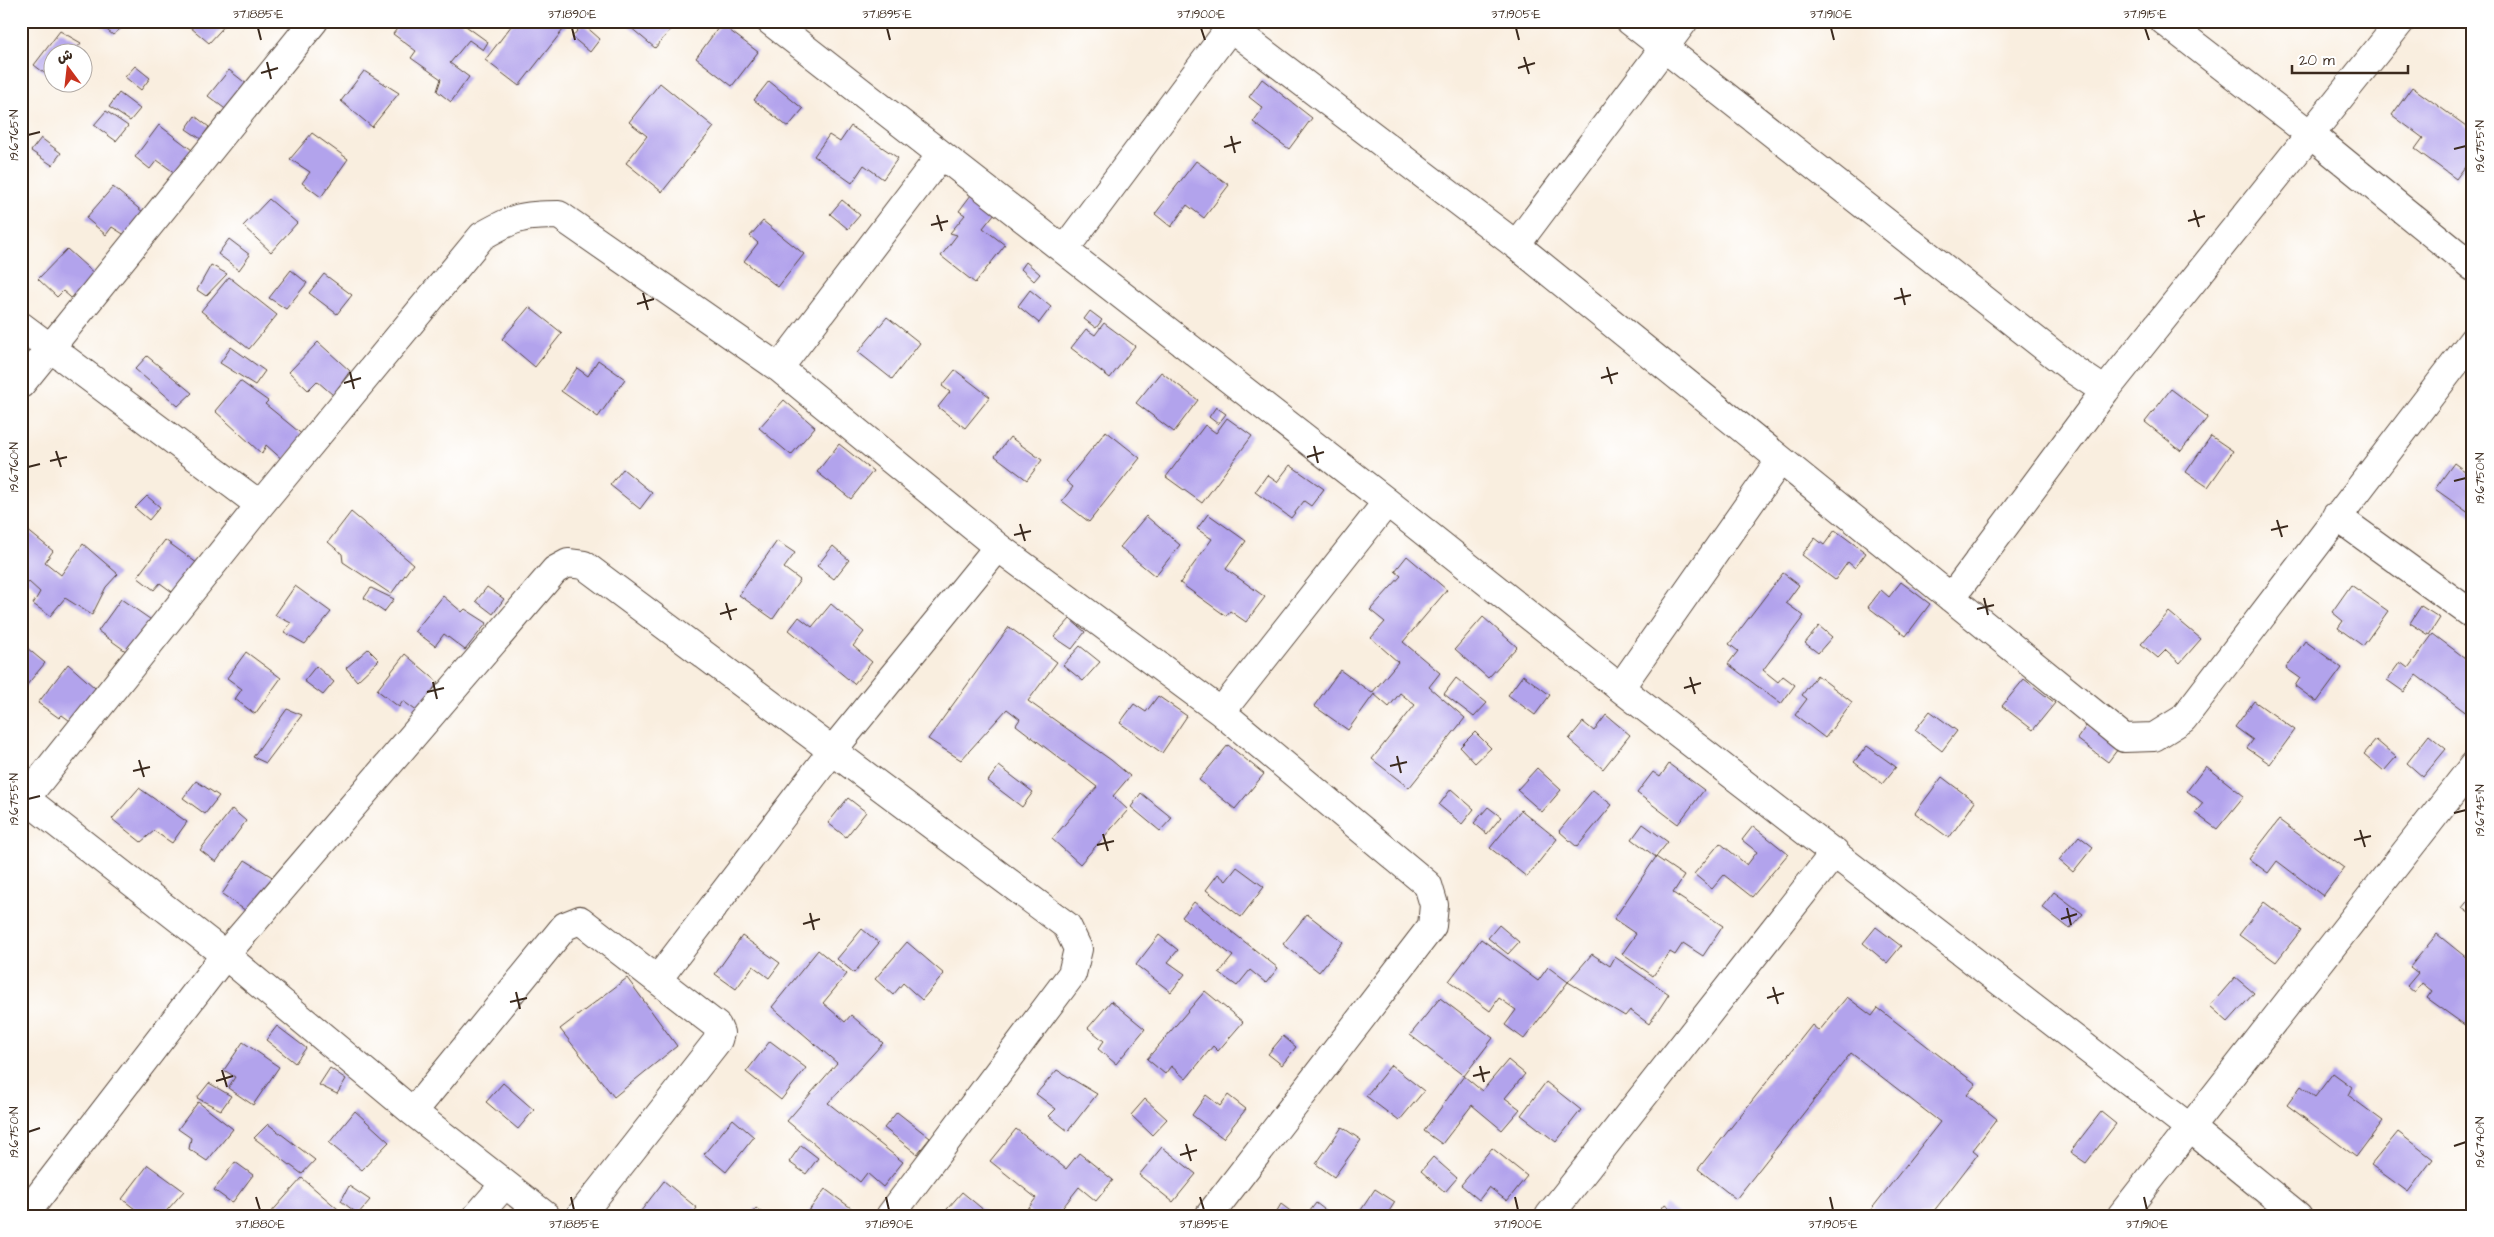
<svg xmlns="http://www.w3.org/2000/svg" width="2494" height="1237" viewBox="0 0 2494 1237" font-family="'Architects Daughter','Playpen Sans Arabic',sans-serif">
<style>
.building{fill:#b2a3ec}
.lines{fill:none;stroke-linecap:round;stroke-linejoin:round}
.street-casing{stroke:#58473b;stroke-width:30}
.street{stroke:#fff;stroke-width:28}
.ticks{fill:none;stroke:#3b2a1e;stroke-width:2}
.neatline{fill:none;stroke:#3b2a1e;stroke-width:2}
.ticks-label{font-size:12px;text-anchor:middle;fill:#3b2a1e}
</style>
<rect width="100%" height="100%" fill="#fff"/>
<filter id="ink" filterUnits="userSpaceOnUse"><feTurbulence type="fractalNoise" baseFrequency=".02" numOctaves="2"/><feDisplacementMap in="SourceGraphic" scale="10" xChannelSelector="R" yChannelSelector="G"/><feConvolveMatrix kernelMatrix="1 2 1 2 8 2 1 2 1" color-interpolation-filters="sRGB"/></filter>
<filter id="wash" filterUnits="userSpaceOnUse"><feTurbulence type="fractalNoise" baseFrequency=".0096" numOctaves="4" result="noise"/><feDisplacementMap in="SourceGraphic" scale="20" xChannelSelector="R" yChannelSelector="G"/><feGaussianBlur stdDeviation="1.12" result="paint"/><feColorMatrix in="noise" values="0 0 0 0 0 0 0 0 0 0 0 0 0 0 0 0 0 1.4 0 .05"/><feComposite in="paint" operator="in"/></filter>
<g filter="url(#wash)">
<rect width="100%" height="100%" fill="#f9eedf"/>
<g id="blocks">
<path class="building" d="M100,21h22l4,3 -13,11 -15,-12z
M195,21h34l-20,22 -19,-16z
M403,21h56l29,21 -5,8 -14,-10 -19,23 19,14 -18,25 -14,-11 4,-12 -30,-21 5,-7 -23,-17z
M515,21h55l-51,65 -34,-26z
M623,21h55l-23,27z
M583,24l17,15 -10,13 -18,-15z
M721,24l37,28 -26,34 -36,-28z
M60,31l21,12 -7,9h-22v27l-18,-14z
M135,66l15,12 -9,12 -16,-13z
M229,70l19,15 -20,26 -20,-15z
M364,71l35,22 -27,34 -31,-26z
M1262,79l50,39 -23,31 -36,-27 10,-14 -14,-11z
M769,81l34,28 -15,18 -34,-27z
M660,83l54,44 -52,65 -36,-29 21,-27 -18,-14z
M2412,87l61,44v25l-17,23 -41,-30 8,-11 -31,-23z
M119,93l21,16 -10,12 -21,-14z
M106,111l22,15 -12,15 -22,-16z
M195,116l14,11 -8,12 -15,-10z
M159,125l33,25 -17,23 -18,-13 -7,9 -15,-12z
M851,126l47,32 -15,21 -19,-14 -12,18 -38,-27 15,-21 11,7z
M312,133l36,26 -27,38 -19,-14 8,-11 -20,-13z
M41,138l20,15 -9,12 -21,-14z
M1196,161l33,24 -25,33 -17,-13 -16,22 -16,-13z
M113,187l31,26 -16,24 -16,-10 -6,8 -20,-17z
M971,195l24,18 -12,15 22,17 -30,38 -34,-27 16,-21 -7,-2 15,-18 -6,-4z
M269,199l28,24 -26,29 -28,-26z
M842,200l18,15 -12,14 -18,-15z
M763,221l41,33 -26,33 -34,-26 14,-18 -8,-7z
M229,239l21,16 -11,15 -21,-16z
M67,249l30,27 -21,26 -13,-11 -6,6 -19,-18z
M1026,262l14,12 -6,7 -13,-12z
M211,265l16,9 -21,22 -9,-6z
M291,270l16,13 -21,26 -17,-11z
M324,274l28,21 -15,19 -28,-21z
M229,277l48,38 -28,34 -48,-38z
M1030,290l21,17 -12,16 -21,-17z
M529,307l33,26 -27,34 -33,-28z
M1090,311l12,9 -6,8 -12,-9z
M887,317l33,26 -28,36 -34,-27z
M1104,323l31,23 -25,32 -39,-30 15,-19 9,6z
M318,342l32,29 -17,24 -16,-14 -9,9 -19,-18z
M231,347l34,24 -10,14 -35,-22z
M147,356l45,37 -14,13 -43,-37z
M598,360l27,19 -27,38 -37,-26 16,-23 11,8z
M955,370l35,27 -25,31 -27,-21 12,-15 -8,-6z
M1161,372l37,28 -24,32 -38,-29z
M240,381l28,20 -3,3 39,32 -20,25 -18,-16 -4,9 -47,-43z
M2171,389l37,28 -27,34 -36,-29z
M784,400l31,27 -24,28 -32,-27z
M1216,407l10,7 -8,10 -9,-7z
M1227,418l25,18 -50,67 -36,-26 39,-52 11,8z
M1106,431l34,27 -51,64 -27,-21 11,-14 -7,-6z
M2211,436l22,15 -25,36 -22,-15z
M1010,437l32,23 -15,20 -32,-24z
M839,444l34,27 -22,28 -34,-27z
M2454,463l19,14v39l-38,-27z
M1290,465l34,24 -13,17 -7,-5 -13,17 -36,-26 12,-17 10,7z
M623,469l29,24 -12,16 -30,-24z
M147,496l13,11 -11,13 -14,-12z
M351,512l62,52 -22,30 -48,-32 -1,-8 -14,-12z
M1208,514l38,27 -20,28 39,28 -19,25 -16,-11 -4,5 -46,-33 32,-44 -15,-10z
M1146,516l34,29 -25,31 -35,-29z
M21,525l32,26 -8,11 16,13 22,-31 35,30 -12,13 -14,28 -27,-17 -15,18 -17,-12 7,-12 -11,-10 -2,2 -6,-5z
M1835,530l31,23 -11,15 -7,-6 -13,18 -33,-25 13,-17 9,7z
M165,540l36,26 -22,31 -19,-14 -6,7 -17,-13z
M777,541l18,12 -11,15 16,12 -27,39 -34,-24z
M833,546l16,14 -15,19 -17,-13z
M1407,556l40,34 -44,52 37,31 -11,14 36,31 -56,70 -37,-29 43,-54 -15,-12 -11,14 -15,-13 -26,36 -34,-24 26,-36 32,23 26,-31 -27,-24 14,-16 -15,-12 31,-34 -6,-5z
M1783,573l16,12 -13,18 18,13 -41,54 15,12 5,-6 12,9 -14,19 -53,-40 10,-13 -9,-7z
M1901,582l29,22 -24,32 -38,-29 13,-17 8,7z
M2351,585l37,26 -25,35 -25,-18 5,-7 -11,-9z
M295,586l36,26 -26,32 -21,-12 7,-9 -16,-8z
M487,587l17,12 -11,15 -17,-13z
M371,588l23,11 -10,13 -20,-14z
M443,596l19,16 3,-3 22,14 -22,27 -21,-16 -9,12 -20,-15z
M121,599l36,25 -23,33 -36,-26z
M831,604l33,28 -11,14 19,16 -18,22 -65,-54 10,-13 13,10z
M2421,606l19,12 -11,17 -19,-12z
M2169,612l32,27 -21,24 -14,-13 -8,8 -17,-14z
M1483,617l34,30 -29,31 -33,-29z
M1070,619l15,13 -13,17 -18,-12z
M1819,626l13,11 -14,16 -13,-10z
M1009,627l48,35 -29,39 83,59 19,16 -17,20 15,14 -48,54 -28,-25 45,-52 -81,-62 4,-6 -13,-10 -46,51 -33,-21z
M2433,634l40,30 -1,53 -56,-42 -12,17 -17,-12 13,-18 8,6z
M2305,641l37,27 -25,34 -22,-16 5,-8 -14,-10z
M1080,646l20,16 -17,19 -20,-16z
M27,648l18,15 -24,29v-37z
M368,649l11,11 -22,21 -11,-13z
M246,652l35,26 -26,36 -20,-15 7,-10 -15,-11z
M405,654l33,28 -20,30 -15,-11 -4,6 -22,-17z
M68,664l35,31 -26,31 -15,-11 -3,3 -21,-15z
M316,666l18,16 -11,13 -19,-14z
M1523,675l27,20 -15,20 -27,-20z
M1817,675l35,27 -27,36 -30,-23 12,-16 -5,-4z
M1456,678l31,25 -13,14 -30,-23z
M2024,679l31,24 -22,27 -31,-24z
M1158,696l29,20 -25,37 -42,-30 14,-19 12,8z
M2254,701l41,29 -25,34 -23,-16 6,-8 -18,-13z
M287,709l15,6 -36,48 -13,-6z
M1930,711l27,20 -15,20 -27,-21z
M1606,715l24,20 -27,34 -34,-30 14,-17 11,9z
M2086,726l32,23 -10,13 -31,-23z
M1475,732l16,16 -16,15 -15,-16z
M2429,735l17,14 -23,28 -16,-14z
M2376,740l20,17 -12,14 -20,-17z
M1228,745l36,29 -29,35 -36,-29z
M1867,746l29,21 -14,17 -28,-22z
M1669,764l35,26 -26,34 -41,-31 16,-21 7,5z
M999,766l34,26 -11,15 -34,-26z
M2206,766l38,30 -27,33 -22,-16 8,-10 -16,-12z
M1537,768l24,22 -19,22 -25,-22z
M1942,777l33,25 -26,36 -34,-25z
M196,781l23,15 -14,18 -22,-16z
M139,788l48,34 -15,21 -18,-12 -13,11 -29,-23z
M1451,789l23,20 -12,15 -23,-19z
M1593,790l19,15 -35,42 -18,-16z
M1141,793l31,25 -12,13 -29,-24z
M848,798l18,14 -20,25 -18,-14z
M1488,807l13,10 -14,17 -13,-11z
M232,809l14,12 -30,41 -16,-12z
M1521,810l36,29 -30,38 -37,-29z
M2279,820l65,48 -21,28 -46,-35 -9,12 -19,-14z
M1643,824l25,18 -12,15 -24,-18z
M1753,826l35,28 -36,43 -28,-22 -12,14 -18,-15 26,-31 27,22 10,-13 -15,-12z
M2079,836l14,11 -20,25 -14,-12z
M1656,857l28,19 -11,17 50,33 -20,30 -20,-13 -8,12 -5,-3 -17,24 -31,-22 14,-20 -22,-15z
M245,860l37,23 -23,37 -37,-26z
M1237,867l27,20 -23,30 -35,-27 12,-16 8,7z
M2054,892l29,22 -13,15 -28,-22z
M2473,894v22l-11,-8z
M1194,902l84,66 -12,15 -16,-13 -13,16 -18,-13 14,-17 -51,-39z
M2264,902l37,28 -25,32 -37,-27z
M1307,914l36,28 -24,30 -36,-28z
M1499,925l20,17 -11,12 -20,-16z
M1876,927l25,19 -14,17 -24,-20z
M862,929l17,14 -25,30 -17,-14z
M2437,934l36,29v68l-46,-33 5,-7 -10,-8 -7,10 -8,-7 11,-13 -8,-6z
M1159,935l19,15 -10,12 17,12 -14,18 -35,-27z
M742,936l38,27 -11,15 -16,-12 -17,23 -21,-15z
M1481,939l57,42 10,-14 20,15 24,-28 18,12 5,-9 54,37 -20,30 -19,-14 -5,6 -57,-34 -44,57 -19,-14 11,-15 -17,-12 -9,13 -41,-30z
M907,942l37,32 -22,26 -19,-17 -10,12 -18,-16z
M818,950l29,24 -24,29 22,19 6,-7 32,28 -55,60 75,59 -20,25 -16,-14 -7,9 -73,-61 50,-58 -65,-56z
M2235,977l19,16 -26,29 -18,-16z
M627,978l50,68 -63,51 -54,-68z
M1205,991l38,31 -25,29 -5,-5 -27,33 -15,-13 -6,8 -18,-15z
M1847,997l25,19 6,-8 98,76 -9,11 30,24 -24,31 5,4 -48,62h-64l74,-94 -89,-69 -115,146 -38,-30 114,-144 7,6z
M1440,998l53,40 -29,38 -54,-41z
M1111,1001l34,28 -29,35 -18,-15 6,-8 -16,-13z
M277,1026l29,22 -11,15 -29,-23z
M1283,1036l13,11 -14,18 -14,-11z
M770,1041l36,27 -25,32 -35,-28z
M243,1042l36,25 -26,38 -25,-17 7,-11 -11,-7z
M1508,1060l17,14 -20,24 15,11 -18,21 -30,-25 -30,39 -18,-13 40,-55 18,15z
M1391,1065l33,26 -25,30 -33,-25z
M330,1068l16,11 -9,15 -18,-9z
M1057,1070l40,24 -29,37 -19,-15 7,-7 -20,-15z
M2333,1073l19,14 -4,8 35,26 -27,36 -69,-52 14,-19 14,11z
M1546,1082l35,28 -25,32 -35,-27z
M209,1083l22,13 -10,14 -24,-12z
M503,1083l31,27 -16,19 -32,-27z
M1206,1095l14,11 8,-11 18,14 -23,29 -31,-23z
M1145,1099l22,20 -15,16 -21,-20z
M198,1102l35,27 -26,32 -18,-12 2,-11 -13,-9z
M355,1111l34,31 -27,28 -33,-27z
M897,1112l33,26 -13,16 -33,-26z
M2101,1112l15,12 -30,39 -16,-11z
M733,1119l21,18 -28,35 -22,-18z
M268,1124l47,36 -13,14 -48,-36z
M1342,1127l19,13 -27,37 -18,-13z
M1016,1129l50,40 13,-16 34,27 -17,21 -17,-14 -23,29h-22l-7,-6 9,-12 -46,-37z
M2398,1132l35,27 -25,33 -37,-27z
M801,1145l17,13 -12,16 -17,-12z
M1162,1147l34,27 -23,28 -34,-27z
M1492,1148l35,28 -20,25 -18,-14 -10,13 -18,-15z
M1433,1157l24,21 -12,14 -24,-21z
M235,1162l18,13 -21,28 -18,-13z
M148,1165l36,26 -22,25h-18l-22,-17z
M302,1178l36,31 -5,7h-65z
M664,1181l33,27 -6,8h-54z
M349,1186l21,14 -12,14 -17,-13z
M825,1189l33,24 -3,3h-50z
M1375,1189l20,13 -9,14h-29z
M962,1192l29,24h-50z
M1316,1203l17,13h-27z
M1281,1204l16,12h-23z
M1665,1204l16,12h-25z
M756,1208l10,8h-16z"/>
</g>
</g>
<g filter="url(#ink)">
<use href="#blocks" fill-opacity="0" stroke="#58473b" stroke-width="1"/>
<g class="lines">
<g class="street-casing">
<path id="street" d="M770,21l617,481 233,186 570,440 108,88
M1222,21l294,224 608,493 30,-1 29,-18 290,-379
M1630,21l445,350 30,20
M2164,21l147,114 162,132
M1516,245l168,-224
M1064,250l166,-222
M21,326l239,179
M779,368l162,-213
M21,384l293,-363
M2336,516l137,99
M1951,598l154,-207 296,-370
M1620,688l160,-228
M1221,712l166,-210
M26,799l199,156 188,157 133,104
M21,804l239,-299 222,-269c33,-19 40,-21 77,-21l220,153 219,179 223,165 207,173 6,20 -2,21 -223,290
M658,979l174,-228 166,-204
M413,1112l152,-186 15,-6 137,106 3,7 -2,7 -138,176
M24,1216l201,-261 330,-385 13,-7 16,2 483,361 11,23 -6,25 -182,242
M477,1216l27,-31
M1549,1216l286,-364
M2121,1216l352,-450"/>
</g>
<use href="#street" class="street"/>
</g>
</g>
<path class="ticks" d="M258,28l3,12M572,28l3,12M887,28l3,12M1201,28l4,12M1516,28l3,12M1831,28l3,12M2145,28l4,12M1524,57l5,17M267,62l4,17M1518,68l17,-5M261,73l17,-5M28,135l12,-3M1231,136l4,17M1224,147l17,-5M2454,149l12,-3M2194,210l5,17M937,215l5,16M2188,221l17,-5M931,225l17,-4M1901,288l4,17M643,293l5,17M1894,299l17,-4M637,304l17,-5M1607,367l5,17M350,372l4,17M1601,378l17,-5M344,383l17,-5M1314,446l4,17M56,451l5,16M1307,457l17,-5M50,461l17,-4M28,467l12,-3M2454,481l12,-3M2277,520l5,17M1020,524l5,17M2271,530l17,-4M1014,535l17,-4M1984,598l4,17M726,603l5,17M1977,609l17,-4M720,614l17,-5M1690,677l5,17M433,682l4,17M1684,688l17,-5M427,692l17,-4M1397,756l4,17M139,760l5,17M1390,766l17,-4M133,771l17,-4M28,799l12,-3M2454,813l12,-3M2360,830l5,17M1103,834l5,17M2354,840l17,-4M1097,845l17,-4M2067,908l4,17M810,913l4,17M2061,919l16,-5M803,924l17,-5M1773,987l5,17M516,992l4,17M1767,998l17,-5M510,1002l17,-4M1480,1066l4,16M222,1070l5,17M1473,1076l17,-4M216,1081l17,-5M28,1132l12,-4M1186,1144l5,17M2454,1146l12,-4M1180,1155l17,-5M256,1197l4,13M571,1197l3,13M886,1197l3,13M1200,1197l4,13M1515,1197l3,13M1830,1197l3,13M2144,1197l3,13"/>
<rect width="2494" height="1237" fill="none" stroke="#fff" stroke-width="55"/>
<g transform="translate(68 68) rotate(345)"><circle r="24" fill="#ffffff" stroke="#b1aaa5"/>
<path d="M0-4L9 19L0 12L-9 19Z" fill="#c8321e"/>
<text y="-8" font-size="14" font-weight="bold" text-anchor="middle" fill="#3b2a1e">ش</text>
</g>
<path d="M2292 65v8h116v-8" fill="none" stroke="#3b2a1e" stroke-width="2.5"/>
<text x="2299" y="65" font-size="15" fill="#3b2a1e" stroke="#ffffff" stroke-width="4" paint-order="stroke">20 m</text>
<rect x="28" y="28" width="2438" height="1182" class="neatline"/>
<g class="ticks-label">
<text x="258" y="18">37.1885°E</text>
<text x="572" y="18">37.1890°E</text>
<text x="887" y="18">37.1895°E</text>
<text x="1201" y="18">37.1900°E</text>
<text x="1516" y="18">37.1905°E</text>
<text x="1831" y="18">37.1910°E</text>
<text x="2145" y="18">37.1915°E</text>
<text transform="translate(14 135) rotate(-90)" y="4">19.6765°N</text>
<text transform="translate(2480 146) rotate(-90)" y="4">19.6755°N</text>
<text transform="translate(14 467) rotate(-90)" y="4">19.6760°N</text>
<text transform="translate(2480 478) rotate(-90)" y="4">19.6750°N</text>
<text transform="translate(14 799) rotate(-90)" y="4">19.6755°N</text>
<text transform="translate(2480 810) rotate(-90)" y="4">19.6745°N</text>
<text transform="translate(14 1132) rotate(-90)" y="4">19.6750°N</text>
<text transform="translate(2480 1142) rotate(-90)" y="4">19.6740°N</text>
<text x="260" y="1228">37.1880°E</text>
<text x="574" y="1228">37.1885°E</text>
<text x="889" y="1228">37.1890°E</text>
<text x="1204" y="1228">37.1895°E</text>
<text x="1518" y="1228">37.1900°E</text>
<text x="1833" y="1228">37.1905°E</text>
<text x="2147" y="1228">37.1910°E</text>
</g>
</svg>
